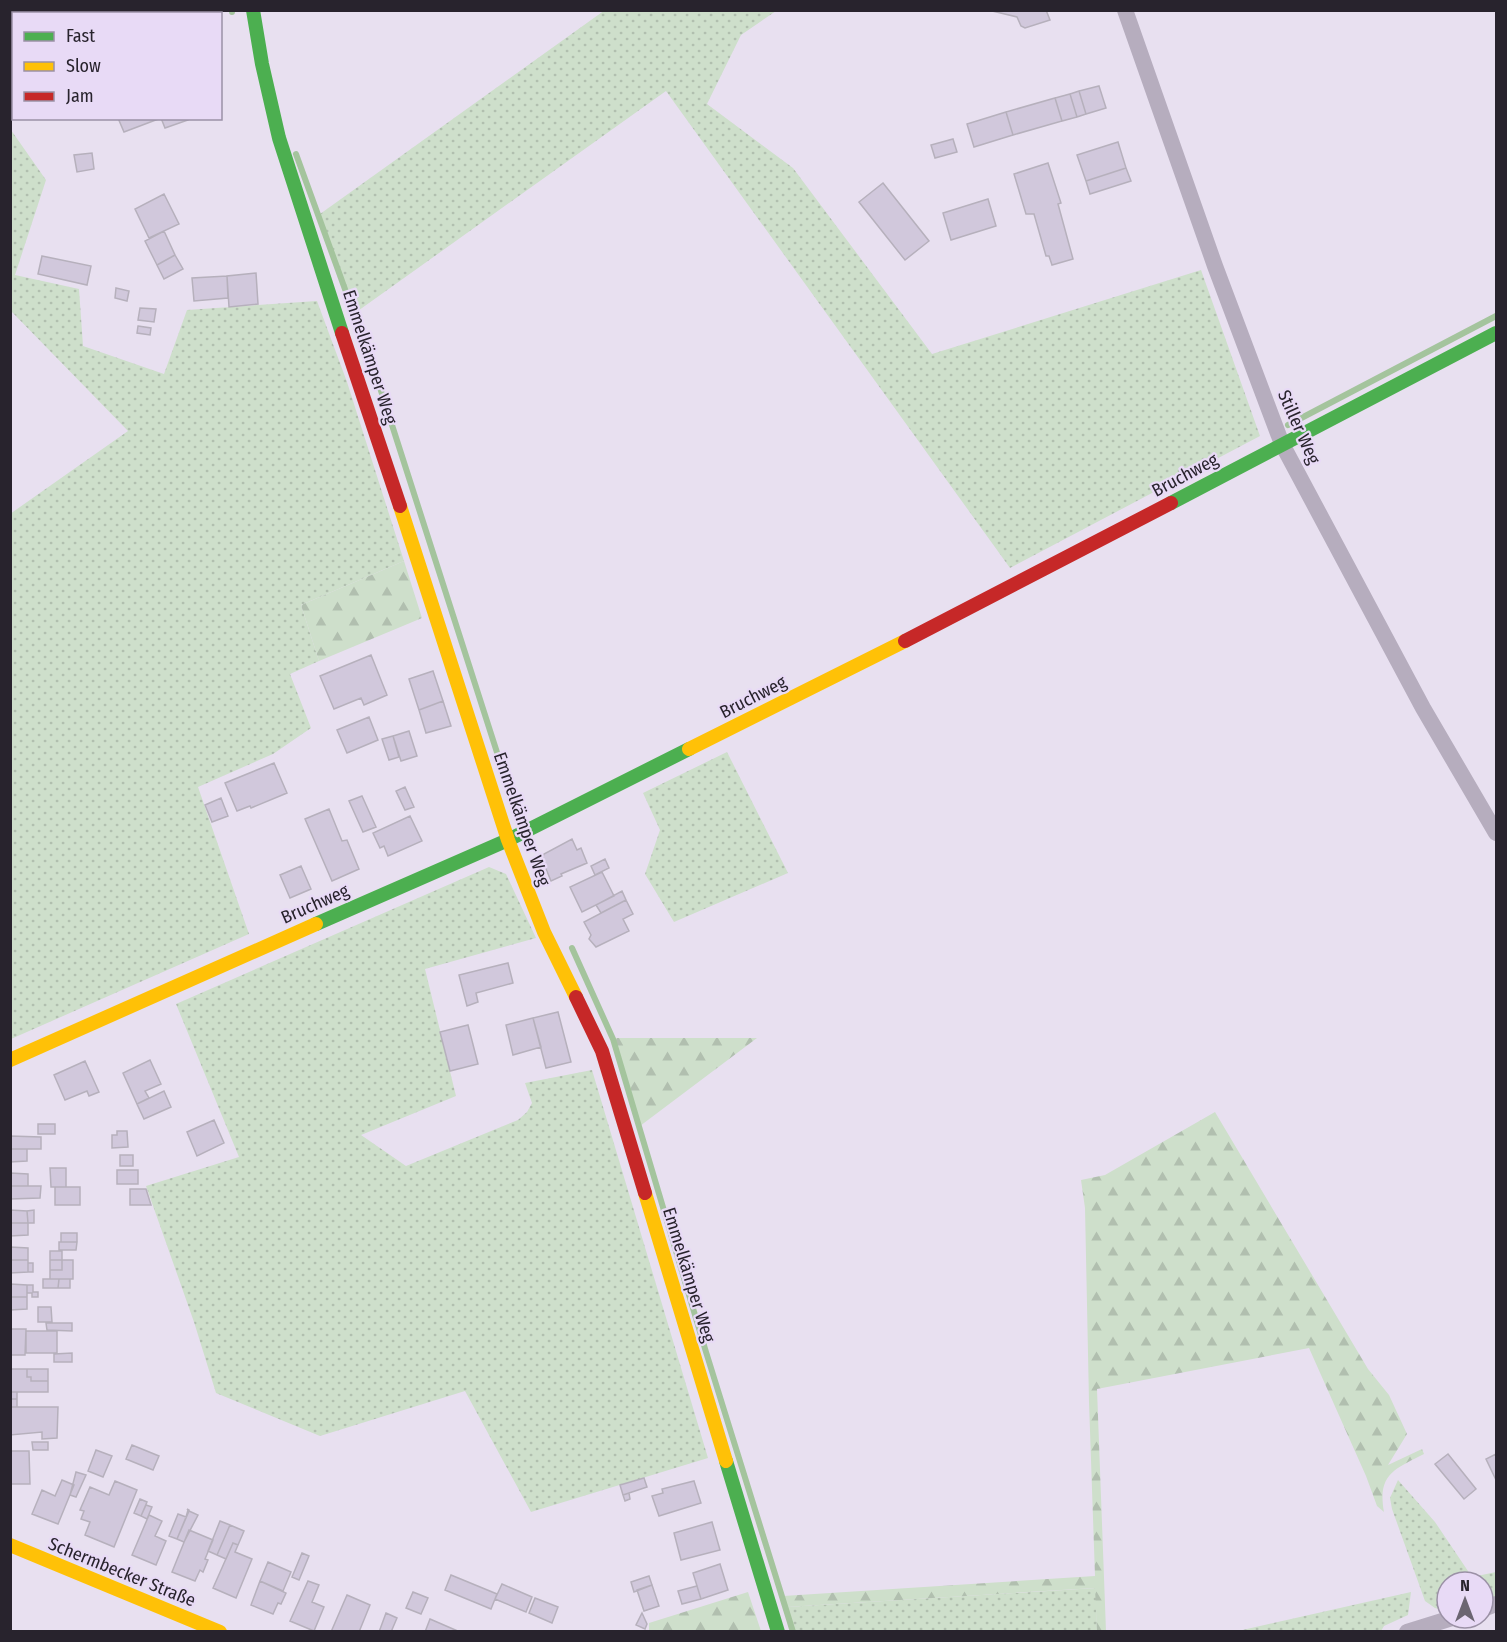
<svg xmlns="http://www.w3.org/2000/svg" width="1507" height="1642" viewBox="0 0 1507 1642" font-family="'Fira Sans Condensed',sans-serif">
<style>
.grass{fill:url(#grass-dots)}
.forest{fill:url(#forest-firs)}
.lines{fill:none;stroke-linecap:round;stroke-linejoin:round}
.stream{stroke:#a4c49d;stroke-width:6}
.building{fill:#d1c8dc;stroke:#b6b0bc;stroke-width:1.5}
.street{stroke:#b6adbe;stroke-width:16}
.fast{stroke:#4caf50;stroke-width:14}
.slow{stroke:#ffc107;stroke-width:14}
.jam{stroke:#c62828;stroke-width:14}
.labels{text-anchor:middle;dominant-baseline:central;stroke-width:4.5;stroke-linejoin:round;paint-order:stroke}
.street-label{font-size:18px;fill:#28232d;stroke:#e8daf6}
</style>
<defs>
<pattern id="grass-dots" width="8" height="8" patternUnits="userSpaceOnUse" patternTransform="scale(1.5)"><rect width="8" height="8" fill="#cedfcb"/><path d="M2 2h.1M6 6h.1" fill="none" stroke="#b1bfaf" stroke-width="1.8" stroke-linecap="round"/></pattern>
<pattern id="forest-firs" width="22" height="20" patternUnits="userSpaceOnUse" patternTransform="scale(1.5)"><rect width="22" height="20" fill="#cedfcb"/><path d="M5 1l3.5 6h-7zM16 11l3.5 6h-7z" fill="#b1bfaf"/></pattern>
</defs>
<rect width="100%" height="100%" fill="#e8e0f0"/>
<path class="grass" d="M605,10l171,1 -35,24 -34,69 86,64 139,186 269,-84 59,166 -250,132 -344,-477 -311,222 -35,-99z
M34,11h163l-21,3h-140z
M11,130l35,50 -31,95 64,14 4,57 81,28 23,-64 130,-9 30,81 57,179 -103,44 18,56 -29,13 21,54 -38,26 -75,33 51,147 -238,105 -1,-525 118,-83 -117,-120z
M727,752l61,121 -114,49 -29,-48 15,-44 -17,-37z
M489,867l17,7 30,64 -111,31 31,127 -95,39 45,31 112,-46 9,-8 5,-9 -7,-20 67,-13 116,388 -177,54 -66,-121 -145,45 -104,-43 -22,-71 -48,-136 93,-29 -63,-153z
M1398,1480l37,42 37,55 24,-5v25l-13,4v-19h-36v29l-12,-3 -10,-7 -33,-92 -2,-11z
M1096,1588l1,43h-303l-7,-24z
M1411,1592l-3,23 -24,11 -3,5h-143z"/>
<path class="forest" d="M11,10l23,1 2,2 -22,1v63l-3,2z
M404,561l18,57 -103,43 -18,-56z
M614,1038h143l-117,88z
M1215,1112l153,257 21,26 18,39 -19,31 34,-16 2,5c-29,15 -47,20 -40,58l-7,-6 -11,-30 -57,-128 -212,41 9,242h-9l-2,-43 -308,19 -4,-11 312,-20 -6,-174 -4,-194 -4,-28 24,-5z
M748,1592l13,39h-112v-8z"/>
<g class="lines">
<path class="stream" d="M232,10v2
M296,154l79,218 144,449
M1288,425l208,-109
M572,948l41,91 93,313 87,280"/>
</g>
<path class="building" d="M988,10h58l4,10 -25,8 -4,-2 -4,-9z
M1099,86l7,22 -20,6 -7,-23z
M1079,91l7,23 -9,3 -7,-23z
M1070,94l7,23 -15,4 -7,-23z
M1055,98l7,23 -49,14 -7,-23z
M1006,112l7,23 -39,12 -7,-23z
M118,118h43l-37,14z
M161,118h27v2l-23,8z
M953,139l4,13 -22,6 -4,-13z
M1118,142l8,26 -40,13 -9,-26z
M92,153l2,16 -17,3 -3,-17z
M1048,163l13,40 -3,1 15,55 -21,6 -3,-9h-3l-12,-42h-8l-12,-40z
M1126,168l5,13 -41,13 -4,-13z
M883,183l46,58 -24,19 -46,-58z
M164,194l15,30 -30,14 -14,-29z
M988,199l8,27 -45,14 -8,-27z
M164,231l11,24 -18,10 -12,-24z
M175,255l8,14 -19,10 -7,-14z
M42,256l49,10 -4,19 -49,-11z
M256,273l2,31 -29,3 -2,-31z
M227,276l1,22 -34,3 -2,-23z
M116,288l13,3 -2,10 -12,-3z
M140,308l16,1 -2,13 -16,-2z
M138,326l13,2 -1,7 -13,-2z
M371,655l16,40 -23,10 -3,-7 -27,11 -14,-33z
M433,671l10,30 -24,9 -10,-31z
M443,701l8,25 -25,7 -7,-23z
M369,717l9,23 -31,13 -10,-23z
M409,731l8,25 -16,5 -8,-25z
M393,736l6,21 -10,3 -7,-21z
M274,763l13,30 -36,15 -1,-2 -13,5 -12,-28z
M405,787l9,20 -9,3 -9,-19z
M362,796l14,31 -13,5 -14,-31z
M221,798l7,18 -16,6 -7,-17z
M329,809l13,32 5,-1 12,29 -27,12 -27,-62z
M410,816l12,25 -34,15 -4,-10 -4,2 -7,-15z
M572,839l5,11 4,-2 6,15 -26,11 1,2 -11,5 -9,-22 2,-5z
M605,859l4,9 -14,7 -4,-9z
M301,866l10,23 -21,9 -10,-23z
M602,872l12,24 -32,16 -12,-25z
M622,891l4,9 -25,13 -5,-8z
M626,900l7,14 -10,5 6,12 -33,16 -7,-8 2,-4 -7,-13z
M508,963l5,20 -37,10 2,9 -11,4 -8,-31z
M558,1012l13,50 -25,6 -13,-50z
M533,1018l8,29 -28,8 -7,-30z
M468,1025l10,39 -28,7 -10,-39z
M150,1060l11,24 -16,7 4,7 -12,6 -14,-31z
M85,1061l14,31 -10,4 -2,-5 -22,9 -11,-25z
M164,1091l7,16 -27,12 -7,-15z
M214,1120l10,23 -27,13 -10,-24z
M38,1124h17v10h-17z
M117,1131h10l1,16 -16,1v-13h5z
M10,1136l31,1v12h-31z
M10,1149h17v12l-17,1z
M120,1155h13v11h-13z
M50,1168h16v19h-15z
M117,1170h21v14h-21z
M10,1173l18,1v12h-18z
M10,1186h31l-1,12 -30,1z
M55,1187h25v18h-25z
M130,1189h16l5,16h-21z
M10,1210l17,1 1,12h-18z
M34,1210v13h-6l-1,-12z
M10,1223h18v12l-18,1z
M61,1233h16v9h-16z
M59,1242h18l-1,8h-17z
M10,1247l18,1v12h-18z
M50,1251h12v9h-12z
M10,1260h18v12l-18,1z
M50,1260h12v10h-12z
M62,1260h11v19h-23v-9h12z
M28,1263h5v9h-5z
M43,1279h16l-1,9h-15z
M59,1279h11v9h-12z
M10,1284l17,1v12h-17z
M27,1285h6v7h5v5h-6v-4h-5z
M10,1297h17v12l-17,1z
M38,1307h13l1,15h-14z
M46,1323h26v8l-25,-1z
M10,1329h16l-1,26h-15z
M26,1331h31v22h-31z
M72,1353v9h-18v-8z
M10,1369h17v8h4v4h17v11h-38z
M27,1369h21v12h-17v-4h-4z
M10,1392h7v7h-7z
M10,1399h7v8h-7z
M10,1407h48l-1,31 -15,1v-7l-32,3z
M32,1442h16v8h-15z
M132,1445l27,11 -6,14 -27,-11z
M96,1450l16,6 -9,21 -15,-6z
M10,1451h19l1,33h-20z
M1448,1454l28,35 -12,10 -29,-35z
M1496,1454v26l-10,-21z
M76,1472l10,3 -10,22 -6,-2z
M644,1478l3,9 -24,8 -3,-10z
M62,1480l12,5 -16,39 -26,-10 10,-24 13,6z
M115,1481l22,9 -23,57 -29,-12 5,-13 -9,-3 3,-8 -4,-1 10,-23 19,8z
M694,1481l7,22 -42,13 -7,-20 11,-3 -1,-4z
M629,1493l1,6 -5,2 -2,-6z
M140,1499l7,3 -6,14 -7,-3z
M146,1505l6,2 -5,12 -6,-3z
M187,1509l2,1 -12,29 -8,-3 9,-22 8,3 2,-7z
M189,1511l9,4 -14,27 -7,-3z
M149,1515l13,6 -7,15 11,5 -10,24 -24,-10z
M220,1521l10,4 -13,30 -9,-4z
M712,1522l8,28 -39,10 -7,-27z
M230,1525l14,6 -6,14 -5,-2 -7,16 -9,-4z
M189,1530l24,10 -8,19 3,1 -5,12 -3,-2 -5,11 -23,-9z
M233,1543l5,2 -3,7 17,7 -16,39 -23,-10z
M302,1553l7,3 -10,24 -7,-3z
M268,1562l23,10 -8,19 -23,-10z
M720,1564l8,26 -27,9 -8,-26z
M451,1575l46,19 -6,15 -46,-19z
M649,1576l3,9 -18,7 -3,-10z
M260,1581l26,12 -5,11 -3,-1 -5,11 -22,-9z
M308,1581l11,4 -7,17 12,5 -10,24 -24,-10z
M502,1584l30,13 -6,15 -31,-13z
M652,1585l7,21 -15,5 -7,-21z
M697,1586l4,13 -19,5 -4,-13z
M413,1592l15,6 -7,16 -15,-6z
M347,1595l23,10 -11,27h-28z
M535,1598l23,9 -6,16 -23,-10z
M386,1613l11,5 -6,14h-12z
M642,1613l5,11 -2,5 -9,-4z
M430,1619l30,13h-35z"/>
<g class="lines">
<path class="street" d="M1125,10l90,256 67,178 141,264 73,125
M1483,1609l13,-5
M1407,1632l45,-14"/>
<path class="fast" d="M253,10l9,54 17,74 63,195
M1171,503l325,-170
M316,924l192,-84 181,-91
M726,1461l52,171"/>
<path class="slow" d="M400,506l108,334 36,92 32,65
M689,749l216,-108
M10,1060l306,-136
M645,1193l81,268
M10,1545l210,87"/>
<path class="jam" d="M342,333l58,173
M905,641l266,-138
M576,997l26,54 43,142"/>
</g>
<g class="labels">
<g class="street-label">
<text transform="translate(370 357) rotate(72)">Emmelkämper Weg</text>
<text transform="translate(1299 427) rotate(66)">Stiller Weg</text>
<text transform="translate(1185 475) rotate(-28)">Bruchweg</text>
<text transform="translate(753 697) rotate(-27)">Bruchweg</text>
<text transform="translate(522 819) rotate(71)">Emmelkämper Weg</text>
<text transform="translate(315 904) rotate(-24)">Bruchweg</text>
<text transform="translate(689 1275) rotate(73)">Emmelkämper Weg</text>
<text transform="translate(122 1572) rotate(22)">Schermbecker Straße</text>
</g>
</g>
<rect width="1507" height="1642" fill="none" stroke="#28232d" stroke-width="24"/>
<rect x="12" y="12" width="210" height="108" fill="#e8daf6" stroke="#9b91a6" stroke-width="1.5"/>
<rect x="24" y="32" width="30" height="9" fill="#4caf50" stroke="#9b91a6" stroke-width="1.5"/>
<text x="66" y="42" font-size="18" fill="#28232d">Fast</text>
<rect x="24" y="62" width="30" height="9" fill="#ffc107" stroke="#9b91a6" stroke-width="1.5"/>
<text x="66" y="72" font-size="18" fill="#28232d">Slow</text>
<rect x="24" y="92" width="30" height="9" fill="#c62828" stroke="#9b91a6" stroke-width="1.5"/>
<text x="66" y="102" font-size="18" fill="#28232d">Jam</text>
<g transform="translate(1465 1600)"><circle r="28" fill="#e8daf6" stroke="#9b91a6" stroke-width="1.5"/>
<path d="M0-4.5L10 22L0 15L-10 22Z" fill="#6b6571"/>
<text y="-9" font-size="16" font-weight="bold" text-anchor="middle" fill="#28232d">N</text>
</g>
</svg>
